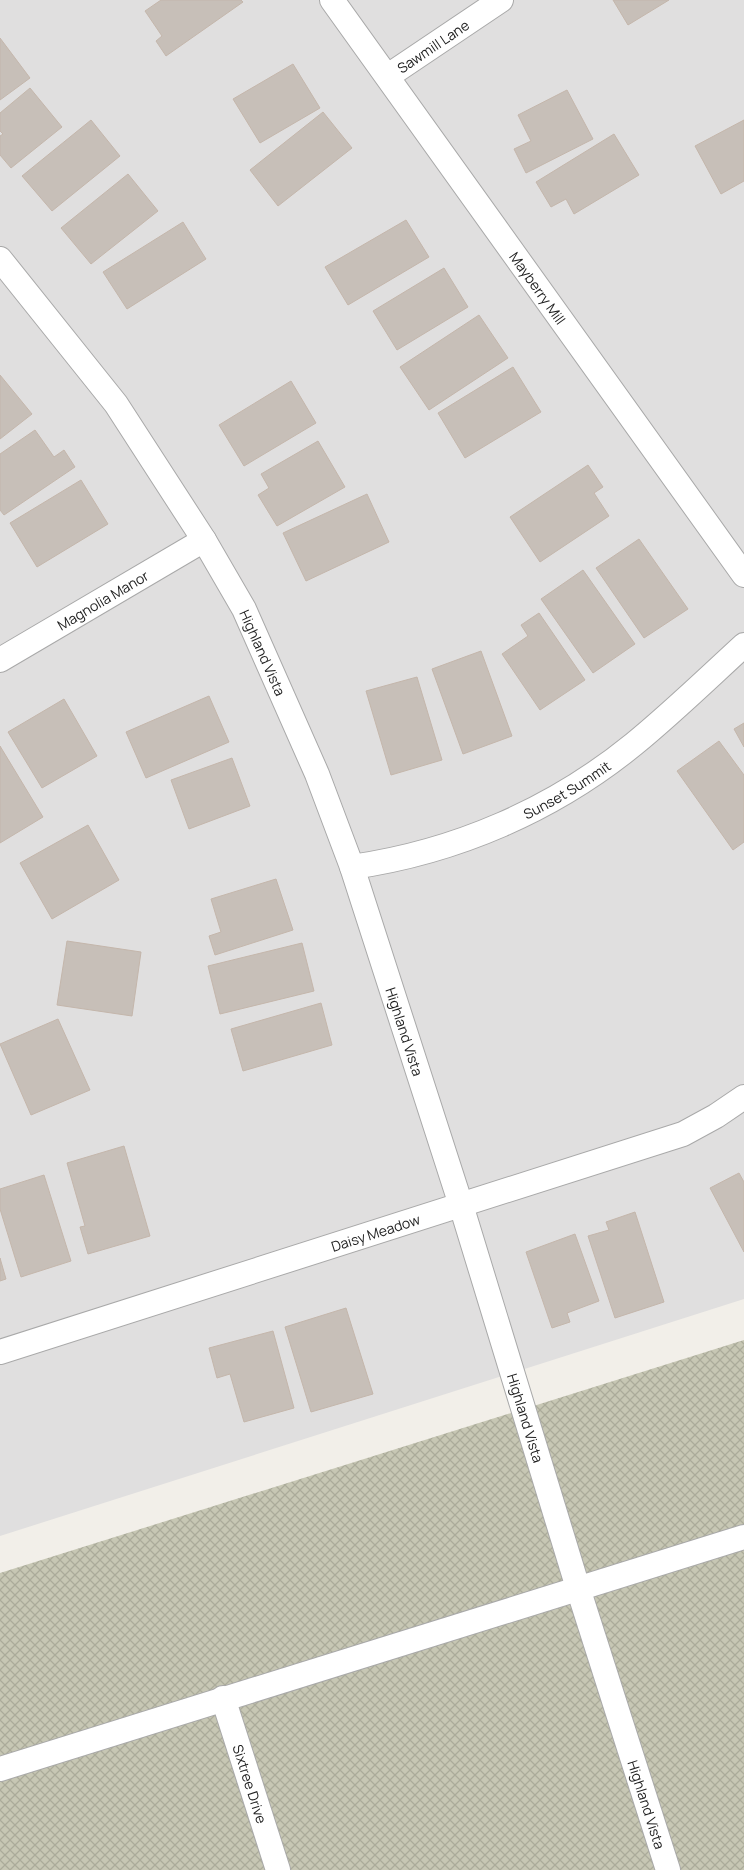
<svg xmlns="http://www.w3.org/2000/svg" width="744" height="1870" viewBox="0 0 744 1870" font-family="Manrope,sans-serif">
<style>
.residential{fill:#e0dfdf}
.construction{fill:url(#construction-cross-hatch)}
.building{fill:#c7bfb8;stroke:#c4b6ab}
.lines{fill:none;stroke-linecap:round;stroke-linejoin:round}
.minor-casing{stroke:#a9a9a9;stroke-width:26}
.minor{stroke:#fff;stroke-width:24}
.labels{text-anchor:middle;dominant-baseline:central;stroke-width:5;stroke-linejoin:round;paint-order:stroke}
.street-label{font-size:14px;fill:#222;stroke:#fff}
</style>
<defs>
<pattern id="construction-cross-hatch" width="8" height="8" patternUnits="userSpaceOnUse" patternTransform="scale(1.25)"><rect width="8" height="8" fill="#c7c7b4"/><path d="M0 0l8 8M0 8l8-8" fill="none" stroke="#abab9a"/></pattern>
</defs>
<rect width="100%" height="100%" fill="#f2efe9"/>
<path class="residential" d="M0,0h744v1299l-744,237z"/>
<path class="construction" d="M744,1340v530h-744v-297z"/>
<path class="building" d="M161,0h80l2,2 -77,54 -10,-15 6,-5 -17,-25z
M613,0h56l-41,25z
M0,38l30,40 -30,22z
M293,64l27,44 -60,35 -27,-44z
M30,88l32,39 -51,41 -11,-13v-19l3,-2 -3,-3v-18z
M567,90l26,49 -67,34 -12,-24 17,-8 -13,-26z
M323,112l29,36 -74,58 -28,-36z
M91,120l29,36 -68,55 -30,-35z
M744,120v61l-23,13 -26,-48z
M614,134l25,41 -65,39 -8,-15 -15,8 -15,-25z
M128,174l30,37 -67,53 -30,-36z
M406,220l23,37 -81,48 -23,-38z
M183,222l23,37 -79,50 -24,-37z
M444,268l24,39 -71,43 -24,-39z
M479,315l29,43 -79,52 -29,-43z
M513,367l28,45 -76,46 -27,-45z
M0,375l32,39 -32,25z
M291,381l25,42 -72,43 -25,-41z
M35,430l19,27 10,-7 11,17 -71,48 -4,-5v-56z
M318,441l27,46 -68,39 -19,-31 11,-7 -8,-14z
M588,465l15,22 -9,6 15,23 -69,46 -30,-45z
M81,480l27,44 -71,43 -27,-44z
M367,494l22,48 -83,39 -23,-48z
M639,539l49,70 -44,29 -48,-70z
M583,570l52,74 -42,29 -52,-74z
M539,613l46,67 -45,30 -38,-56 26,-18 -7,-11z
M481,651l31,85 -49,18 -31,-85z
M417,677l25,83 -51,15 -25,-84z
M209,696l20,46 -83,36 -20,-46z
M64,699l33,57 -55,32 -34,-56z
M744,723v24l-10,-18z
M719,741l25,34v67l-11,8 -56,-79z
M0,746l43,71 -43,26z
M232,758l18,48 -61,23 -18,-49z
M88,825l31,55 -67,39 -32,-56z
M276,879l17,51 -78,25 -6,-19 12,-4 -10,-33z
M67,941l74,11 -9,64 -75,-11z
M302,943l12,48 -94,23 -12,-48z
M321,1003l11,42 -89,26 -12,-42z
M58,1019l32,71 -59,25 -31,-71z
M124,1146l26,90 -62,18 -8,-27 5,-1 -18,-63z
M739,1173l5,9v70l-34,-64z
M44,1175l27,86 -50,16 -21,-68v-20z
M635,1212l29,90 -49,16 -27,-82 21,-6 -3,-8z
M575,1234l24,67 -32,12 3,9 -18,6 -26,-76z
M0,1258l6,21 -6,2z
M346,1308l27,86 -62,18 -26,-85z
M273,1331l21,77 -50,14 -14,-48 -13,4 -8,-30z"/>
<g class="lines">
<g class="minor-casing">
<g id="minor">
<path id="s1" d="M332,0l412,575"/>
<path id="s2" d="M388,76l113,-76"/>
<path id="s3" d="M0,259l116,145 88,136 40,69 73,165 35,93 109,338 117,383 90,282"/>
<path id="s4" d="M0,660l204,-120"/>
<path id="s5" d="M352,867c104,-15 201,-57 282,-123 38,-31 74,-66 110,-99"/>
<path id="s6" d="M0,1352l683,-218 33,-18 28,-19"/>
<path id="s7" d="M223,1698l55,172"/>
<path d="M0,1769l744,-232"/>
</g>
</g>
<use href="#minor" class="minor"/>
</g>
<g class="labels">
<g class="street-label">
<text stroke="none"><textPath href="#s2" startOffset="54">Sawmill Lane</textPath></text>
<text stroke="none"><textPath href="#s1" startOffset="354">Mayberry Mill</textPath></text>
<text stroke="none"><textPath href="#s4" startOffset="119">Magnolia Manor</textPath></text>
<text stroke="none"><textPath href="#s3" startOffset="475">Highland Vista</textPath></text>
<text stroke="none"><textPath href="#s5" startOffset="230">Sunset Summit</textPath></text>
<text stroke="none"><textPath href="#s3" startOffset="880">Highland Vista</textPath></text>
<text stroke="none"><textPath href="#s6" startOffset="394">Daisy Meadow</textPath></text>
<text stroke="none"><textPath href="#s3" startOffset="1285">Highland Vista</textPath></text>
<text stroke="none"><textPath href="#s7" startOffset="90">Sixtree Drive</textPath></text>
<text stroke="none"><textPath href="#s3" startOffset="1690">Highland Vista</textPath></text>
</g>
</g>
</svg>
